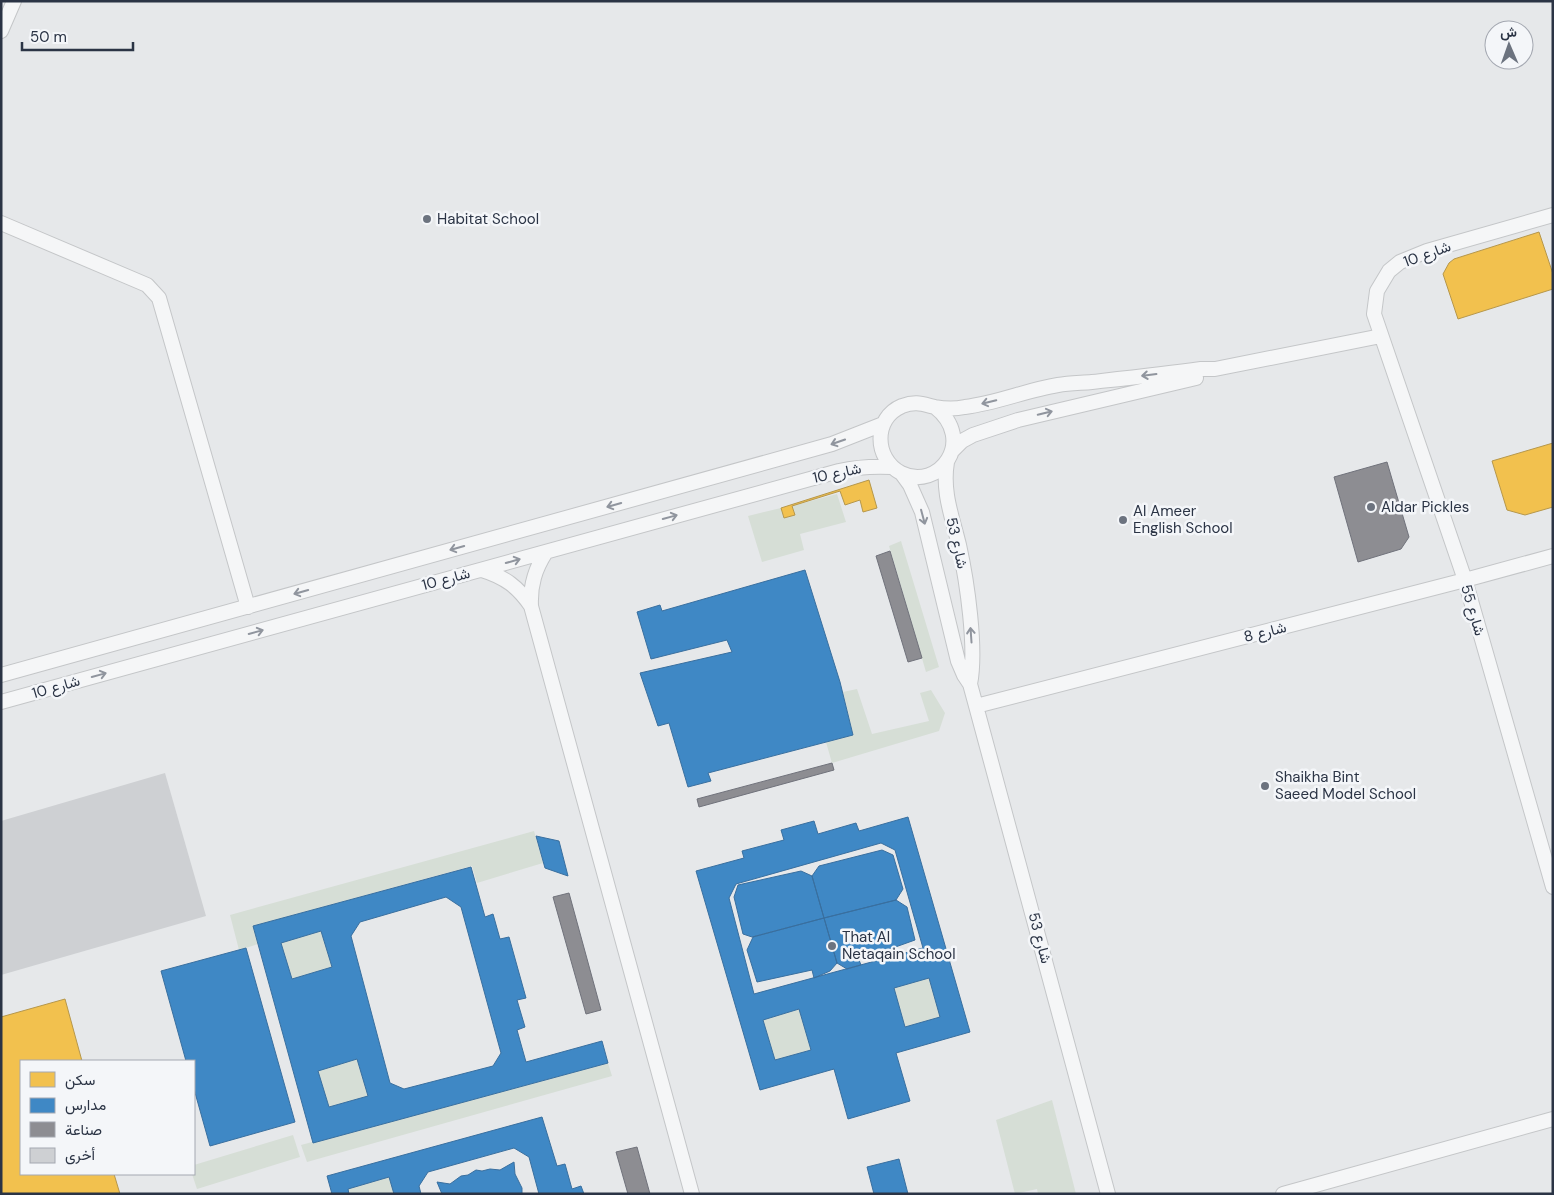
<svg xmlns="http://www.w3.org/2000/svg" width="1554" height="1195" viewBox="0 0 1554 1195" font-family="'DM Sans',Vazirmatn,sans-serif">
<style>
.green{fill:#d6ded6}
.homes{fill:#f2c14e;stroke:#b6974b}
.schools{fill:#3f88c5;stroke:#396f9f;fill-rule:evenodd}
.industry{fill:#8d8d92;stroke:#70727b}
.building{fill:#ced0d3}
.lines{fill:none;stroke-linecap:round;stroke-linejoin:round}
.street-casing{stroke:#c4c6c8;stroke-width:16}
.street{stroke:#f5f6f7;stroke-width:14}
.oneway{stroke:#90959e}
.poi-dot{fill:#6c737f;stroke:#f4f6f9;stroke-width:2}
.labels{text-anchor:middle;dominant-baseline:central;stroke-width:5;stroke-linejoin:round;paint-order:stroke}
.poi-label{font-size:15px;fill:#2b3445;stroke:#f4f6f9;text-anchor:start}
.street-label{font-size:15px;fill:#2b3445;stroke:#f4f6f9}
</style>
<rect width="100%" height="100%" fill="#e6e8ea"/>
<path class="green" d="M837,494l9,28 -46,12 4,16 -42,12 -14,-46 33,-8 3,10 11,-3 -3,-9z
M901,541l38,126 -13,5 -37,-126z
M857,689l15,45 57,-13 -9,-28 11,-3 14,23 -6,18 -107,32 -6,-21 27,-7 -10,-43z
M534,831l9,32 -66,20 -5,-17 -219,60 5,18 -19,6 -9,-35z
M321,931l11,36 -40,12 -11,-36z
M929,978l11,39 -35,10 -11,-39z
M799,1009l12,41 -36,10 -12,-40z
M357,1059l11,37 -39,11 -11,-36z
M608,1063l4,13 -305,86 -6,-17z
M1052,1100l24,94h-38l-1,-5 -22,5 -19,-74z
M293,1135l7,22 -103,32 -5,-15h2v-9z
M389,1177l5,17h-45l-1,-5z"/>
<path class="homes" d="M1539,232l14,42v15l-95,30 -15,-45 6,-11 5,-4z
M1553,443v64l-28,8 -18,-5 -15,-49z
M869,480l8,28 -14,4 -3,-12 -15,5 -5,-14 -48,15 3,9 -11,3 -3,-10z
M65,999l17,62h-61v113h93l6,20h-119v-177z"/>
<path class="schools" d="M805,570l35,112 13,53 -145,38 3,8 -23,6 -19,-64 -11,3 -18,-53 92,-21 -5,-12 -76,19 -14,-47 23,-7 2,6z
M908,817l62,215 -74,21 14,48 -62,18 -14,-50 -74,21 -64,-219 48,-13 -2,-7 42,-11 -3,-10 33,-9 4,13 38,-11 3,8zM881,843l14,7 28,98 -169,46 -25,-96 7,-14zM929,978l11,39 -35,10 -11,-39zM799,1009l12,41 -36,10 -12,-40z
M536,836l23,5 9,35 -23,-8z
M882,850l11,5 10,34 -7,11 -72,18 -12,-42 7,-10z
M471,867l14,50 8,-3 7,25 9,-2 17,61 -9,2 8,27 -8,3 9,32 76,-21 6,22 -295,80 -60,-217zM446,897l15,10 40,146 -8,13 -89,23 -14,-6 -39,-147 9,-14zM321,931l11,36 -40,12 -11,-36zM357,1059l11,37 -39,11 -11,-36z
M801,871l11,5 12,42 -72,19 -9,-3 -9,-37 4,-12z
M896,900l11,7 8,33 -56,20 2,5 -14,4 -10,-6 -13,-45z
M824,918l13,45 -7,8 -16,7 -2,-8 -55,12 -10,-32 6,-13z
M246,948l49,174 -85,24 -16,-57v-28h-8l-25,-90z
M542,1117l15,49 8,-2 7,25 9,-3 3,8h-45l-10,-37 -15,-9 -86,24 -9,14 2,8h-27l-5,-17 -41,12 1,5h-17l-5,-18z
M899,1159l9,35h-34l-7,-27z
M514,1162l1,12 7,14v6h-80l-5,-12 13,2 11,-8 7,-1 8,-5 6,1 8,-2 10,1z"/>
<path class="industry" d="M1387,462l22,75 -8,12 -43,13 -24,-85z
M890,551l32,107 -14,4 -32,-106z
M832,763l2,7 -135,37 -2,-8z
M569,893l32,117 -15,4 -33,-117z
M637,1147l13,47h-22l-12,-42z"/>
<path class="building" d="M165,773l41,143 -205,59v-154z"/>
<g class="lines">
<g class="street-casing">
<path id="street" d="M1,31l13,-30
M1553,215l-126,36 -27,11 -11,9 -12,20 -3,23 91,266 88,307
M1,223l146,62 12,13 89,309
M935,407c42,33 4,85 -34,66 -27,-14 -28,-55 1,-67 14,-5 20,-2 33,1 10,2 21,2 30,0 32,-4 62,-17 93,-22 11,-2 23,-2 34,-3 36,-4 73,-8 109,-13h14l166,-33
M952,451l10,-10 11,-6 45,-15 178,-42
M947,462c-5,30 5,54 12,83 8,36 18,104 11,139
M902,474l8,11 12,27 36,149 6,14 6,9 6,22 132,488
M546,552c-11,17 -16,33 -15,54l161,588
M482,570c23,7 36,17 49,36
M1,675l831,-231 51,-20
M1,702l838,-231c18,-4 34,-5 53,-4
M976,706l489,-126 88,-24
M1283,1194l270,-75"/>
</g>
<use href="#street" class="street"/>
</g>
<defs><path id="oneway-shaft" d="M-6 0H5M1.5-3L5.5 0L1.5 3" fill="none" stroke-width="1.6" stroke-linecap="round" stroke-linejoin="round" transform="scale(1.25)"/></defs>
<g class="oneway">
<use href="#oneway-shaft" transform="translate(1149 375) rotate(173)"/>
<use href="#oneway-shaft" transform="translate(989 402) rotate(166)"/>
<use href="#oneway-shaft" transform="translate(1045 413) rotate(-14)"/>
<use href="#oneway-shaft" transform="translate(838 442) rotate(161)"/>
<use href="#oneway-shaft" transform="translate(614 505) rotate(164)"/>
<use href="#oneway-shaft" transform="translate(670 517) rotate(-15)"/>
<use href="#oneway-shaft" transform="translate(923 517) rotate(75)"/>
<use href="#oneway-shaft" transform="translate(457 548) rotate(164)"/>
<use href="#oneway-shaft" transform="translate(513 561) rotate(-16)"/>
<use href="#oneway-shaft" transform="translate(301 592) rotate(164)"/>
<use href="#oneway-shaft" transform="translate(256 632) rotate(-15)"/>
<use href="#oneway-shaft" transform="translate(971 635) rotate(-94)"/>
<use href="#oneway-shaft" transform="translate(99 675) rotate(-15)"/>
</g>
<g class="poi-dot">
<circle cx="427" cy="219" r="5"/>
<circle cx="1371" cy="507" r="5"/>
<circle cx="1123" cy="520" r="5"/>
<circle cx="1265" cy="786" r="5"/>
<circle cx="832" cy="946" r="5"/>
</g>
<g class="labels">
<g class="poi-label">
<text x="437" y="219">Habitat School</text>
<text x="1381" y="507">Aldar Pickles</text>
<text x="1133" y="511">Al Ameer<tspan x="1133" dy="17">English School</tspan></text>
<text x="1275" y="777">Shaikha Bint<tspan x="1275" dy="17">Saeed Model School</tspan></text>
<text x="842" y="937">That Al<tspan x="842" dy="17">Netaqain School</tspan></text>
</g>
<g class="street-label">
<text transform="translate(1427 254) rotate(-20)">شارع 10</text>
<text transform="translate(837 473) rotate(-12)">شارع 10</text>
<text transform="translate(957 543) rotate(77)">شارع 53</text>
<text transform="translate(446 579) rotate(-15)">شارع 10</text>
<text transform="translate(1473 610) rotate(74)">شارع 55</text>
<text transform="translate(1265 632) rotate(-14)">شارع 8</text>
<text transform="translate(56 687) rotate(-16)">شارع 10</text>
<text transform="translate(1040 938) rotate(75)">شارع 53</text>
</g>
</g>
<rect width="1554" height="1195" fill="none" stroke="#2b3445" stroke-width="5"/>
<rect x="20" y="1060" width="175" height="115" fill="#f4f6f9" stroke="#a4a8b1"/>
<rect x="30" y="1072" width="25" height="15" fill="#f2c14e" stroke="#a4a8b1"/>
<text x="65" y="1085" font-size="15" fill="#2b3445">سكن</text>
<rect x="30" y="1098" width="25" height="15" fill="#3f88c5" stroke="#a4a8b1"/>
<text x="65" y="1110" font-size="15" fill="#2b3445">مدارس</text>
<rect x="30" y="1122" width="25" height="15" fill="#8d8d92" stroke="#a4a8b1"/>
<text x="65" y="1135" font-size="15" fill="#2b3445">صناعة</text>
<rect x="30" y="1148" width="25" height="15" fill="#ced0d3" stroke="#a4a8b1"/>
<text x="65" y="1160" font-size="15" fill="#2b3445">أخرى</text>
<g transform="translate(1509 45) rotate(358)"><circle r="24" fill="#f4f6f9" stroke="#a4a8b1"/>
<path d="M0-4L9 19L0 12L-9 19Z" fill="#6c737f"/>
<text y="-8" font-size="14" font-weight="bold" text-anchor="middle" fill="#2b3445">ش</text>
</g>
<path d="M22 42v8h111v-8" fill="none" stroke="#2b3445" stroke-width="2.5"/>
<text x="30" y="42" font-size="15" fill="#2b3445" stroke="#f4f6f9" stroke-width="4" paint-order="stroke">50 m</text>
</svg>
